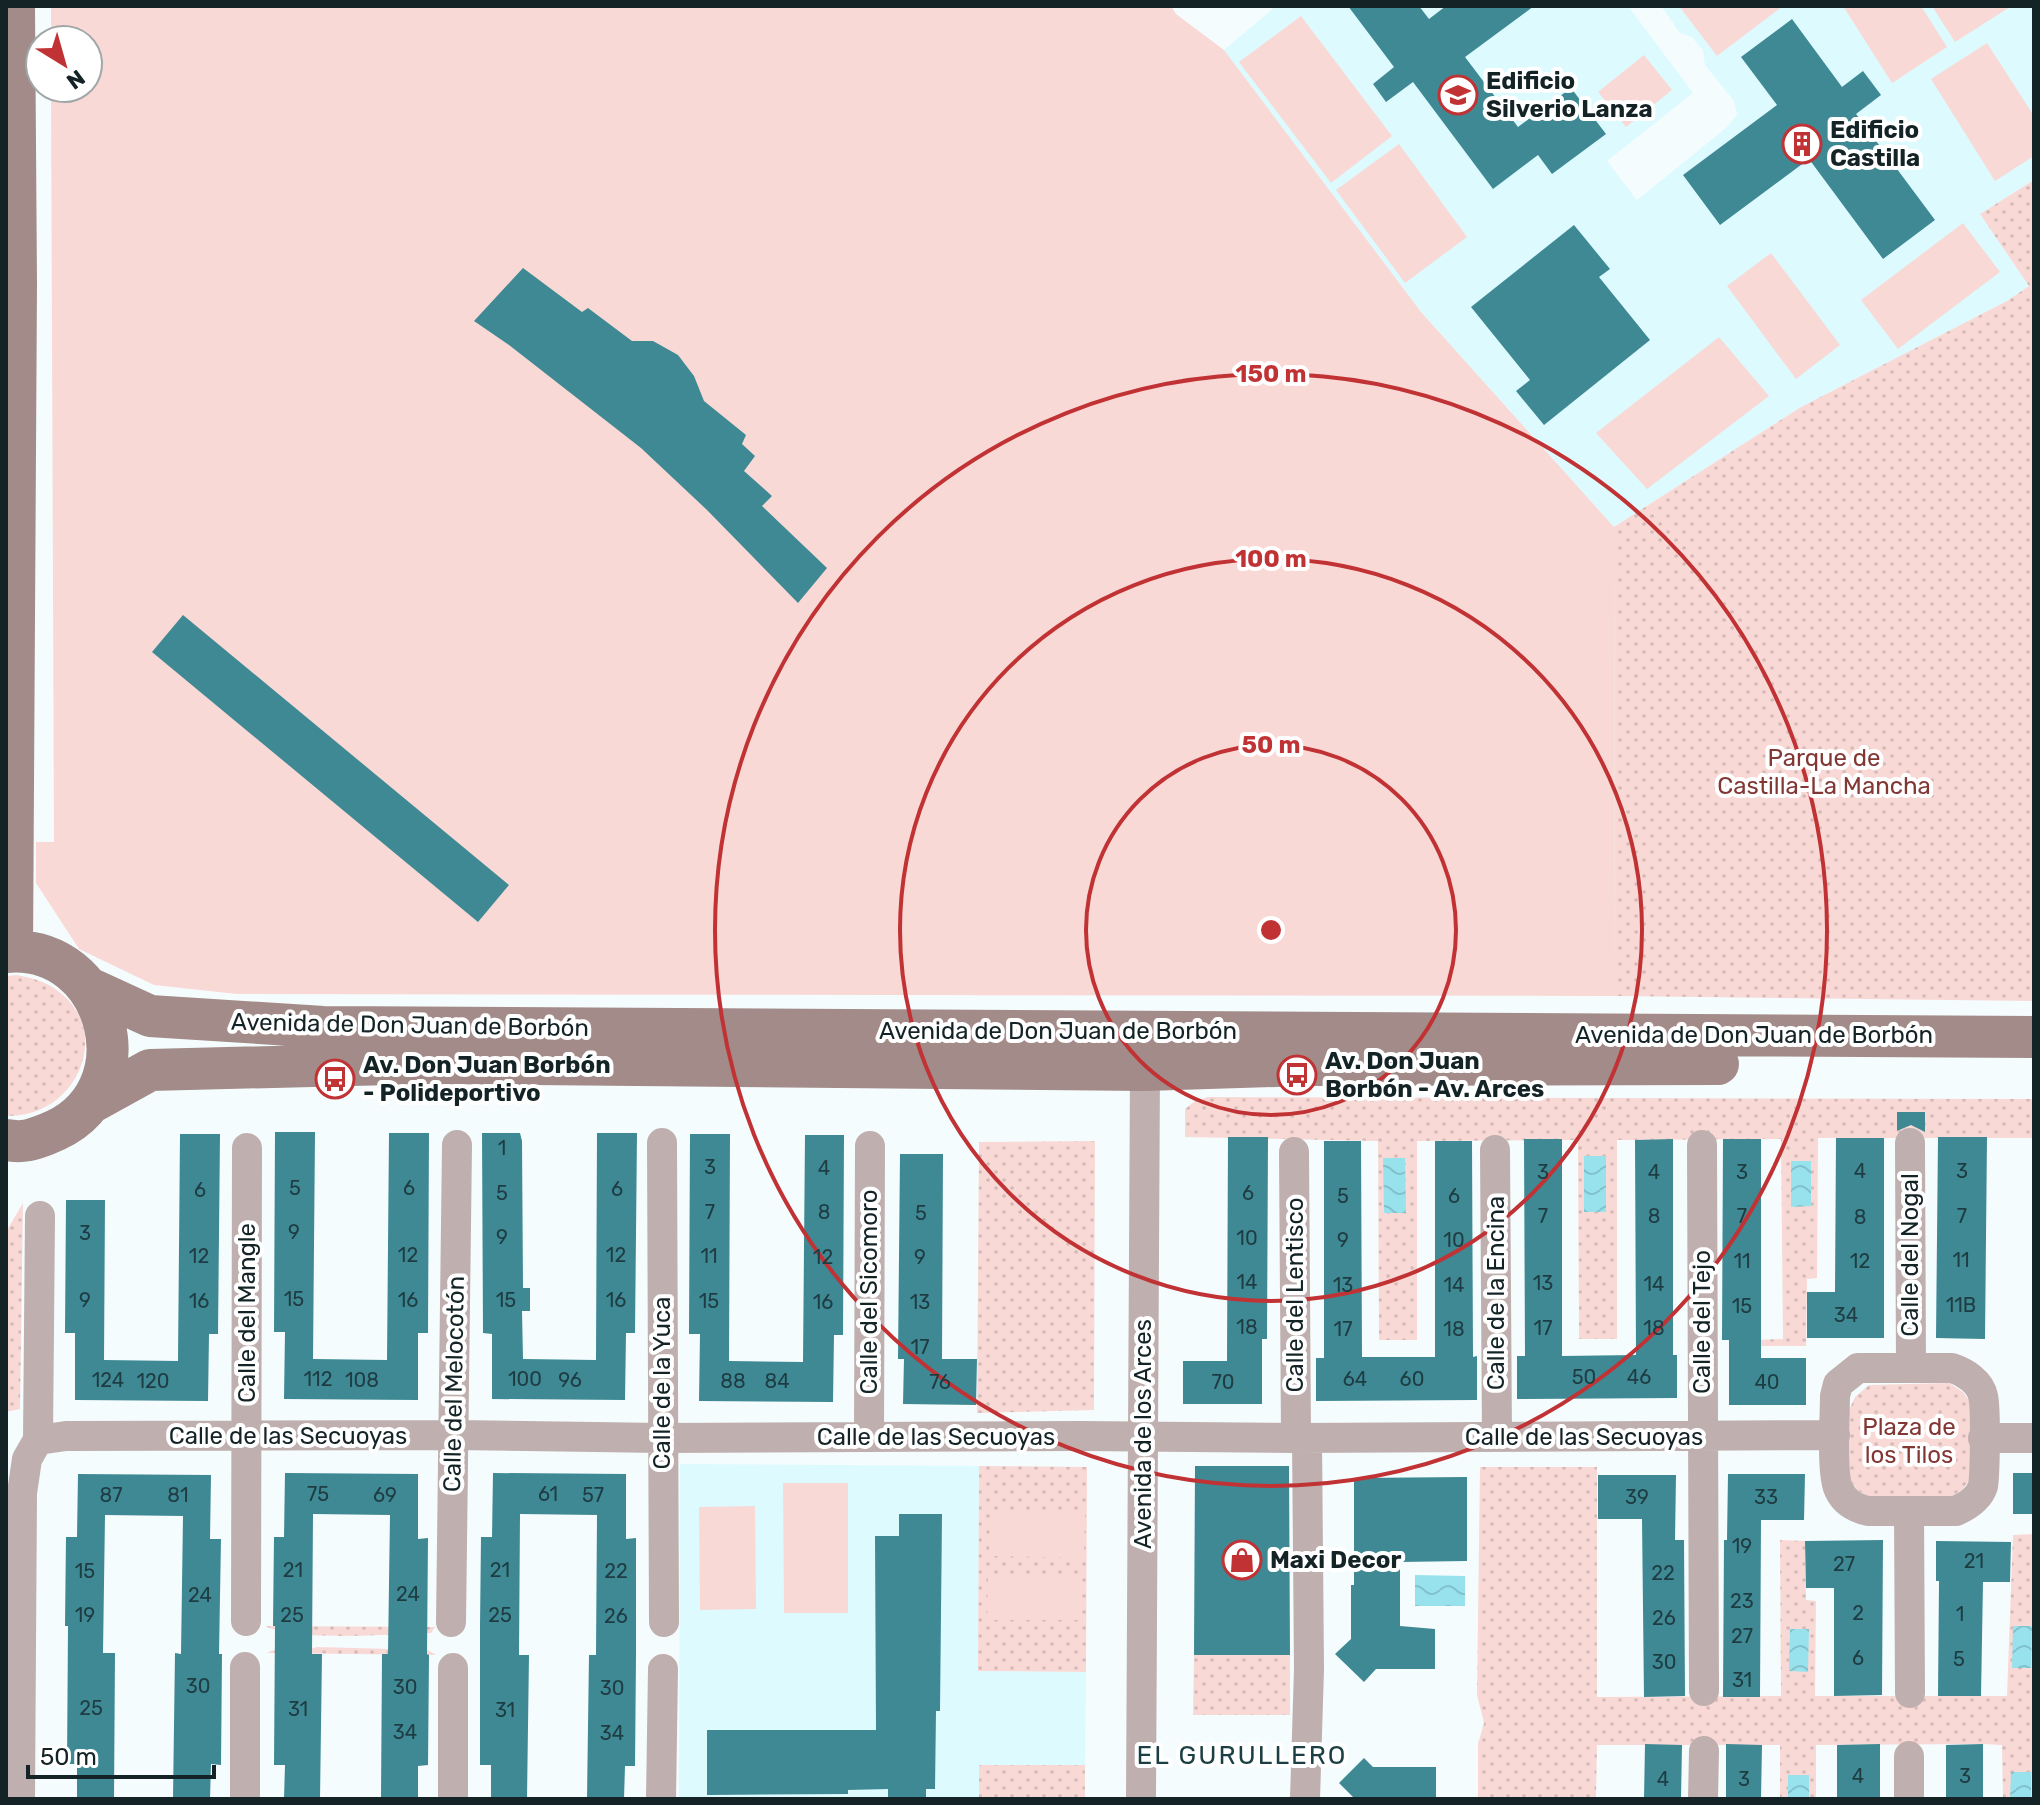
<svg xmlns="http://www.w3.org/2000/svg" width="2040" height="1805" viewBox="0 0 2040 1805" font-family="Rubik,sans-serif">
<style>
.built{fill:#ddfaff}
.green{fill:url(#green-dots)}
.pitch{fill:#f9d9d5}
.water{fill:url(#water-waves)}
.building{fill:#3e8994}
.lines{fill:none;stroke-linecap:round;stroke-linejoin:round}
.street{stroke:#bfafae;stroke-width:30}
.secondary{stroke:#a28b88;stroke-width:42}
.ring{fill:none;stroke:#c13235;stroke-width:4}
.labels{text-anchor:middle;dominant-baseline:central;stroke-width:8;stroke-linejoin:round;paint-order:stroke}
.number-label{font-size:20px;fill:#1e3c42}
.poi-label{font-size:24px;font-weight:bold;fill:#142326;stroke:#fff;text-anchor:start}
.park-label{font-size:24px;fill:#823734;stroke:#fff}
.street-label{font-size:24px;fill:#142326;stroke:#fff}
.neighbourhood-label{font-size:26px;letter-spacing:2px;fill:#1c3f44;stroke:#fff}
.centre{fill:#c13235;stroke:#fff;stroke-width:4}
.ring-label{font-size:24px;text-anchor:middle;font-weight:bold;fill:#c13235;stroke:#fff;stroke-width:8;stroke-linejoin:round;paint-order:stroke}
</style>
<defs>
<pattern id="green-dots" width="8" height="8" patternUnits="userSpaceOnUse" patternTransform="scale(2)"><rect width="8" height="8" fill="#f9d9d5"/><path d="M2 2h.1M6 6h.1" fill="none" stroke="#d5bab7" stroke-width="1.8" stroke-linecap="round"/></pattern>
<pattern id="water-waves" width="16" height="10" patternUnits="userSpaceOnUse" patternTransform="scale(2)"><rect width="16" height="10" fill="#98e2ee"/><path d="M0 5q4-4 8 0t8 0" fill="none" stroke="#82c2cc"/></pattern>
</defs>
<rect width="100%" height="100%" fill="#f5fcfe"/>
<path class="built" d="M1276,6h352l65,87 -86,68 30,39 89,-72 11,-13 -3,-14 -29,-36 -2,-14 -11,-14 -12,-4 -19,-27h373v174l-54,34 49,72 -22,15 -206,106 -187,120 -193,-215 -197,-262z
M680,1464l299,2 -1,205 108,1 -1,93h-106v34h-300z"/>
<path class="green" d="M2034,180v821l-419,-5 -1,-469 187,-120 206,-106 22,-15 -49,-72z
M17,975c15,3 28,6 41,16 57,42 17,128 -52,125v-140z
M1208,1097l826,2v39h-216l-1,140 -10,1 -1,67h-51v-6l28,-1 -2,-200 -164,1v199h-38l-1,-199 -161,1v199h-38l-1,-199 -193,-4v-28l10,-8z
M1095,1141l-1,269 -117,3 2,-271z
M23,1203l-3,206 -14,3v-180z
M1949,1383l14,9 7,10v78l-7,9 -12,8 -80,1 -13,-7 -10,-14 1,-67 6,-13 14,-12z
M979,1466l108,1 -1,205 -108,-1z
M1480,1467h117v230l184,-1 -1,-156 25,1 1,59 10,1 -1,95h192l6,-161 21,-1v265h-31l-1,-54 -19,-1 -167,1v54h-36v-54h-183l-1,54h-118v-55l6,-21 -7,-28z
M265,1626l170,1 -4,6c-41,1 -132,9 -166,-7z
M317,1647l111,3 8,5 -169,-2c14,-9 34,0 50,-6z
M1194,1655h96v60h-97z
M979,1765h106v34h-106z"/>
<path class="pitch" d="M51,6h1120l5,8 48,36 197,262 193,215 1,469 -1378,-2 -83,-9 -75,-36 -43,-66v-41h18l-3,-754h37v-48h-37z
M1679,6h104l-66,50z
M1843,6h78l26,41 -55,36z
M1932,6h78v1l-55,35z
M1301,16l91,120 -61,47 -92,-121z
M1987,43l47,73v40l-39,25 -64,-102z
M1644,55l28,35 -46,37 -28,-35z
M1399,144l68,93 -62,46 -69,-93z
M1963,223l37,49 -102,77 -37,-49z
M1771,253l69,92 -44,34 -69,-93z
M1719,337l50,59 -122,93 -51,-56z
M783,1483h65v130h-64z
M755,1506l1,103 -56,1 -1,-103z
M990,1511l95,2 -1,45 -95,-2z
M988,1576h94v44h-95z"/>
<path class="water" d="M1584,1156h22v56h-22z
M1383,1158h22l1,55h-22z
M1791,1161h20v45l-20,1z
M1415,1575l50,1v30h-50z
M2013,1626h19l-1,42h-19z
M1790,1629h19l-1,43 -19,-1z
M2011,1772h20v27h-21z
M1788,1775h21v24h-21z"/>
<path class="building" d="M1348,6h71l10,13 17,-13h88l-69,51 53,70 53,-39 35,46 -54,40 -14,-19 -45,34 -80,-107 -27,20 -13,-18 21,-17z
M1792,19l50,68 21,-16 18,24 -25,19 79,106 -52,39 -74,-100 -89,66 -37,-50 94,-70 -36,-48z
M1574,225l36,44 -11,8 51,63 -106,85 -28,-34 14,-11 -59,-73z
M523,268l59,44 6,-4 44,33h21l25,14 16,21 10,25 42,34 -4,9 13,12 -11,15 28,25 -10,10 65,62 -29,35 -91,-93 -66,-62 -132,-103 -35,-24z
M183,615l326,270 -31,37 -326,-270z
M1897,1112h28v20l-14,-7 -14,6z
M275,1132h40l-2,227 74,1 2,-227h40l-1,200h-10v67l-134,-1 1,-67h-11z
M482,1133h38l2,8 1,147h7v23h-8l1,48 73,1 1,-227h40l-2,200h-9l-1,67 -133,-1v-65l-9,-1z
M180,1134h40l-2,200h-9l-1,67 -133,-1v-67h-10l1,-133h39l-1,160 74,1z
M690,1134h40l-1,227 74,1 2,-227h39l-1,200h-9l-1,67 -134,-1 1,-67h-11z
M1228,1137h40l-1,202h-5v65h-79v-43h44z
M1938,1137h49l-2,202 -49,-1z
M1836,1138h48v200h-77v-46h28z
M1524,1139h38v217l74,-1 -1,-215 38,-1v216h4v43l-160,1v-43h8z
M1723,1139h38v219h45v47h-77v-65h-7z
M1324,1141h37l1,216h73v-216h37l1,216 4,-1v44l-161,1v-43h8z
M900,1154h43l-1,205h35l-1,46 -73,-1 1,-45h-6z
M1195,1466h94l1,189h-96z
M285,1473l133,1v65l10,-1 -1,116 2,1 -1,110 -10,1v33h-37l1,-145h6l2,-139 -77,-1 -1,140h10l-2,145h-36l1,-34h-11l1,-139h-2l1,-89h10z
M493,1473l133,1v65l10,-1v117l-1,111h-10l-1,33h-37l2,-144h7l1,-140 -77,-1 -1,141h10l-2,144h-36v-34h-11v-139l1,-89h11z
M2013,1473h21v41h-21z
M78,1474l133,1 -1,64h11l-2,115h3l-1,111 -10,-1 -1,35h-37l2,-146 6,1 2,-138 -78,-1 -2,138h12l-1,146h-37v-35h-10l1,-138h-3l1,-89h11z
M1728,1474h77l-1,46h-43l-1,177h-37l1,-157h3z
M1598,1475h78l-1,65h9l1,156 -41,1 -2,-178h-44z
M1467,1477v84l-67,1v64l35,3v40h-59l-12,13 -29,-28 16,-15v-54h3v-107z
M899,1514h43l-2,197h-4l-1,78h-9v10h-38v-10l-40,1v4l-141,1v-65h169l-1,-194h24z
M1883,1540l-1,155 -48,1v-108h-28l-1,-47z
M1936,1541l75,1 -1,40h-27l-2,114h-43l1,-115h-3z
M1645,1744l37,1 -1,54h-37z
M1726,1744l36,1 -1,54h-35z
M1880,1744v55h-43v-54z
M1983,1744v55h-37v-54z
M1364,1758l9,9h63v32h-81l-16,-16z"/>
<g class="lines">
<path class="street" d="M662,1143l2,479
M1910,1143l1,225
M1702,1145l2,546
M1495,1150l2,287
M1294,1152l2,286
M1858,1368h94c13,4 28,14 31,28 3,10 2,79 0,90 -4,13 -16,20 -27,25h-88c-13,-3 -23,-8 -29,-21 -8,-14 -4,-75 -4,-94l3,-12z
M869,1437l1,-291
M1983,1438h51
M38,1440l28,-4 388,-1 208,3 420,-2 214,2 539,-3
M1909,1511l1,182
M246,1621l1,-473
M451,1622l6,-477
M245,1667v132
M1909,1756v43
M20,1799l2,-306 5,-34 11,-19 2,-224
M453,1799v-131
M661,1799l2,-130
M1141,1799l4,-729
M1305,1799l4,-130 -2,-231
M1703,1799l1,-48"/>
<path class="secondary" d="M12,951l4,-668 -2,-277
M6,952c104,-10 145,143 41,182 -15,6 -24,9 -41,6
M89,988l61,28 173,11 1711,10
M92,1102l58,-32 280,-7 715,7 163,-5 410,-1"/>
</g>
<g class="ring">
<circle cx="1271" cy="930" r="185"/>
<circle cx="1271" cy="930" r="371"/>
<circle cx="1271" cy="930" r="556"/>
</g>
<defs>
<g id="school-ring" transform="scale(2)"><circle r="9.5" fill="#fff" stroke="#c13235" stroke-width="1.5"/><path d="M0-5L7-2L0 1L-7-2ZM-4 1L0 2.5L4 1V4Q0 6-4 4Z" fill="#c13235"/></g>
<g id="building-ring" transform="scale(2)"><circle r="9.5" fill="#fff" stroke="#c13235" stroke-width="1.5"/><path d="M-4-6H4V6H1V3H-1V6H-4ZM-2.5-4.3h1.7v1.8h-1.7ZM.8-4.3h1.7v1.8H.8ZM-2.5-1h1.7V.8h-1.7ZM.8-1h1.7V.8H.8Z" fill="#c13235"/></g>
<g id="bus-ring" transform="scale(2)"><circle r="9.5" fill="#fff" stroke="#c13235" stroke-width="1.5"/><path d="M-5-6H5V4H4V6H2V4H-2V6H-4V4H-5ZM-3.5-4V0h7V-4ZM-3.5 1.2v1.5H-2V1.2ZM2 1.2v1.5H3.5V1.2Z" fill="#c13235"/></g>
<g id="shop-ring" transform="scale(2)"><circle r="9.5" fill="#fff" stroke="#c13235" stroke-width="1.5"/><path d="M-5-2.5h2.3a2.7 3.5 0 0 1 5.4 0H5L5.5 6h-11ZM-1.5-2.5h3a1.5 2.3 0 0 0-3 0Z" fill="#c13235"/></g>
</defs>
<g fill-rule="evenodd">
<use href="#school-ring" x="1458" y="95"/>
<use href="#building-ring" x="1802" y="144"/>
<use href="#bus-ring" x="1297" y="1075"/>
<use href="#bus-ring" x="335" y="1079"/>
<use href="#shop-ring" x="1242" y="1560"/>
</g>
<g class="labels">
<g class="number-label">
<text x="502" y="1148">1</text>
<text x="710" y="1167">3</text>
<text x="824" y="1168">4</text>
<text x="1860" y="1171">4</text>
<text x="1962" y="1171">3</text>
<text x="1543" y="1172">3</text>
<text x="1654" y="1172">4</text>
<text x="1742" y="1172">3</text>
<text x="295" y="1188">5</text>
<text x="409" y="1188">6</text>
<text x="617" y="1189">6</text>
<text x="200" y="1190">6</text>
<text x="502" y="1193">5</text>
<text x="1248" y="1193">6</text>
<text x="1343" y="1196">5</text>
<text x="1454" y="1196">6</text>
<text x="710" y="1212">7</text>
<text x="824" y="1212">8</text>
<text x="921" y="1213">5</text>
<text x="1543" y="1216">7</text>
<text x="1654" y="1216">8</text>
<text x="1742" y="1216">7</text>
<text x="1962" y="1216">7</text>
<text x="1860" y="1217">8</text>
<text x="294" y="1232">9</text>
<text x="85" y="1233">3</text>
<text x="502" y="1237">9</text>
<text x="1247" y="1238">10</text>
<text x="1343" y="1240">9</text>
<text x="1454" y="1240">10</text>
<text x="408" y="1255">12</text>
<text x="616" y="1255">12</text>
<text x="199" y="1256">12</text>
<text x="709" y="1256">11</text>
<text x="823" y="1257">12</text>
<text x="920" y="1257">9</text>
<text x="1961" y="1260">11</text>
<text x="1742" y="1261">11</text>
<text x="1860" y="1261">12</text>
<text x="1247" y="1282">14</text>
<text x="1543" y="1283">13</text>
<text x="1654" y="1284">14</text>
<text x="1343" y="1285">13</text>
<text x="1454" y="1285">14</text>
<text x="294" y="1299">15</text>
<text x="85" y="1300">9</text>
<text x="408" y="1300">16</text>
<text x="506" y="1300">15</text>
<text x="616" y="1300">16</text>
<text x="199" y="1301">16</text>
<text x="709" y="1301">15</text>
<text x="823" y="1302">16</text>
<text x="920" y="1302">13</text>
<text x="1961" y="1305">11B</text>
<text x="1742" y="1306">15</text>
<text x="1846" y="1315">34</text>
<text x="1247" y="1327">18</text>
<text x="1543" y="1328">17</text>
<text x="1654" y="1328">18</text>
<text x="1343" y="1329">17</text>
<text x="1454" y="1329">18</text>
<text x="920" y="1347">17</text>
<text x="1584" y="1377">50</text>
<text x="1639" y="1377">46</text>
<text x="318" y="1379">112</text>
<text x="525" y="1379">100</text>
<text x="1355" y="1379">64</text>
<text x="1412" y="1379">60</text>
<text x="108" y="1380">124</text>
<text x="362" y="1380">108</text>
<text x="570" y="1380">96</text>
<text x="153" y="1381">120</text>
<text x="733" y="1381">88</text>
<text x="777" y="1381">84</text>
<text x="940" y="1382">76</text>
<text x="1223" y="1382">70</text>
<text x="1767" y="1382">40</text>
<text x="318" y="1494">75</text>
<text x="548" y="1494">61</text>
<text x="111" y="1495">87</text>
<text x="178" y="1495">81</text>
<text x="385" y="1495">69</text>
<text x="593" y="1495">57</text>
<text x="1637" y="1497">39</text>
<text x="1766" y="1497">33</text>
<text x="1742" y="1546">19</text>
<text x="1974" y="1561">21</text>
<text x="1844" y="1564">27</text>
<text x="293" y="1570">21</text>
<text x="500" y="1570">21</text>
<text x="85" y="1571">15</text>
<text x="616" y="1571">22</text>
<text x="1663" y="1573">22</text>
<text x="408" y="1594">24</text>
<text x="200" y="1595">24</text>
<text x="1742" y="1601">23</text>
<text x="1858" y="1613">2</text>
<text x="1960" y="1614">1</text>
<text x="85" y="1615">19</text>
<text x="292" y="1615">25</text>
<text x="500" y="1615">25</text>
<text x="616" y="1616">26</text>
<text x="1664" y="1618">26</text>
<text x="1742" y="1636">27</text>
<text x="1858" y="1658">6</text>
<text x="1959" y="1659">5</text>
<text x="1664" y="1662">30</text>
<text x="1742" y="1680">31</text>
<text x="198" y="1686">30</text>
<text x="405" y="1687">30</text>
<text x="612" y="1688">30</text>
<text x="91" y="1708">25</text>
<text x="298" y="1709">31</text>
<text x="505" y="1710">31</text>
<text x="405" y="1732">34</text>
<text x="612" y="1733">34</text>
<text x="1858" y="1776">4</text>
<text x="1965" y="1776">3</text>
<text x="1663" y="1779">4</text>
<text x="1744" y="1779">3</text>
</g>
<g class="poi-label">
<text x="1486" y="81">Edificio<tspan x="1486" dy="28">Silverio Lanza</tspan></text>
<text x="1830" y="130">Edificio<tspan x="1830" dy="28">Castilla</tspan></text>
<text x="1325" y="1061">Av. Don Juan<tspan x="1325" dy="28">Borbón - Av. Arces</tspan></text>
<text x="363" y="1065">Av. Don Juan Borbón<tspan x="363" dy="28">- Polideportivo</tspan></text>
<text x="1270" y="1560">Maxi Decor</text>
</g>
<g class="park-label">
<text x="1824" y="758">Parque de<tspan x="1824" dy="28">Castilla-La Mancha</tspan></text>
<text x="1909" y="1427">Plaza de<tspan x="1909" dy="28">los Tilos</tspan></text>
</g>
<g class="street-label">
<text transform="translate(410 1025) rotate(1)">Avenida de Don Juan de Borbón</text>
<text x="1058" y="1031">Avenida de Don Juan de Borbón</text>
<text x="1754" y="1035">Avenida de Don Juan de Borbón</text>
<text transform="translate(1910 1255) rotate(-90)">Calle del Nogal</text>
<text transform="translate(869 1292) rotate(-90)">Calle del Sicomoro</text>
<text transform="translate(1496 1293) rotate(-90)">Calle de la Encina</text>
<text transform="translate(1295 1295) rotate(-90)">Calle del Lentisco</text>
<text transform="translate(247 1313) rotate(-90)">Calle del Mangle</text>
<text transform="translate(1702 1322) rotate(-90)">Calle del Tejo</text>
<text transform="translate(662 1383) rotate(-90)">Calle de la Yuca</text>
<text transform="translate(454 1384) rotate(-89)">Calle del Melocotón</text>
<text transform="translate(1143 1434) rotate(-90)">Avenida de los Arces</text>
<text x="288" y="1436">Calle de las Secuoyas</text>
<text x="936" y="1437">Calle de las Secuoyas</text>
<text x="1584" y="1437">Calle de las Secuoyas</text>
</g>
<g class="neighbourhood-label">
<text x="1242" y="1755">EL GURULLERO</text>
</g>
</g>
<circle cx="1271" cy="930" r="12" class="centre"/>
<g class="ring-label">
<text x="1271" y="382">150 m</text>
<text x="1271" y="567">100 m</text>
<text x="1271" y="753">50 m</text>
</g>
<rect width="2040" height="1805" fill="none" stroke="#142326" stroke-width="16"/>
<g transform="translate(64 64) rotate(143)"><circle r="38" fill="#ffffff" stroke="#a1a7a8" stroke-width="2"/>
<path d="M0-6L14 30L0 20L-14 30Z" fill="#c13235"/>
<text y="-12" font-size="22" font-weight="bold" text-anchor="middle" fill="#142326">N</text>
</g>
<path d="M28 1765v12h186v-12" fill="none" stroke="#142326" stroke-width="4"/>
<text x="40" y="1765" font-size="24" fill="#142326" stroke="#ffffff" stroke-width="6" paint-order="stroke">50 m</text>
</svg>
